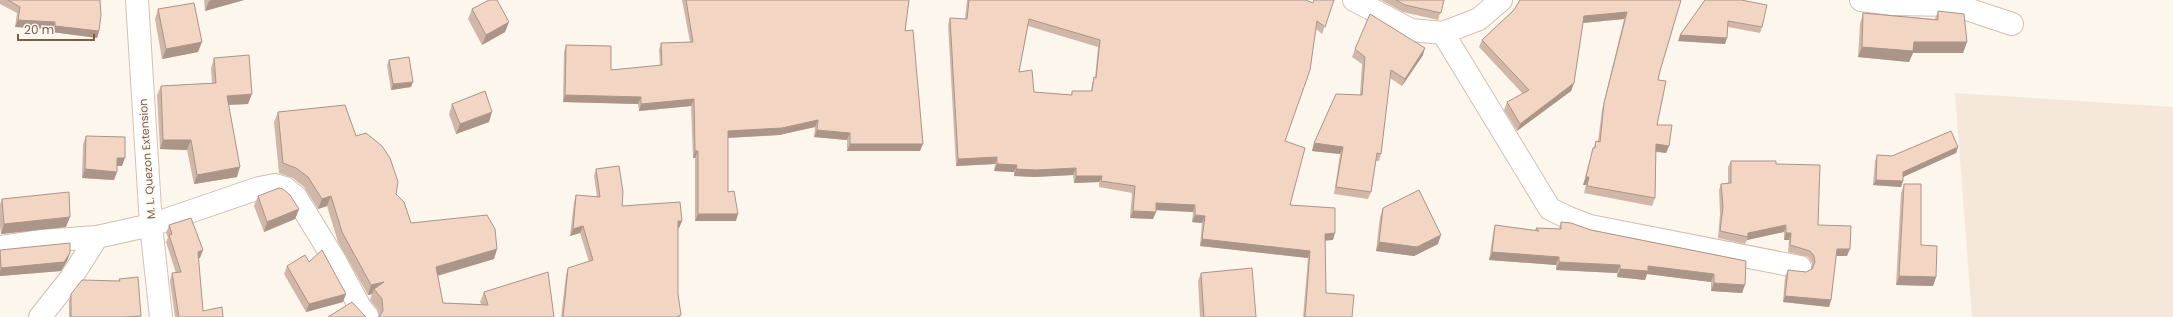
<svg xmlns="http://www.w3.org/2000/svg" width="2173" height="317" viewBox="0 0 2173 317" font-family="Poppins,sans-serif">
<style>
.residential{fill:#f5e8da}
.lines{fill:none;stroke-linecap:round;stroke-linejoin:round}
.street-casing{stroke:#d1beb0;stroke-width:24}
.secondary-casing{stroke:#d6c0b0;stroke-width:24}
.street{stroke:#fff;stroke-width:22}
.secondary{stroke:#fff;stroke-width:22}
.wall{fill:#d1b7a8;fill-rule:evenodd}
.shaded-wall{fill:#aa9588}
.building{fill:#f3d5c3;stroke:#aa9588;fill-rule:evenodd}
.labels{text-anchor:middle;dominant-baseline:central;stroke-width:3;stroke-linejoin:round;paint-order:stroke}
.street-label{font-size:11px;fill:#7a5c4d;stroke:#fffaf3}
</style>
<rect width="100%" height="100%" fill="#fdf6ec"/>
<path class="residential" d="M1955,93l218,14v210h-201z"/>
<g class="lines">
<g class="street-casing">
<path id="street" d="M1861,0l32,4 62,1 57,19
M1443,33l107,176 19,9 21,8 210,41
M0,247l42,-6 55,-4 54,-12 108,-37 16,-3 10,3 11,9 38,62 26,48 8,10
M40,317l31,-39 26,-41"/>
</g>
<g class="secondary-casing">
<path id="secondary" d="M137,0l14,225 10,92
M1354,0l57,30 32,3 36,-14 22,-19"/>
</g>
<use href="#street" class="street"/>
<use href="#secondary" class="secondary"/>
</g>
<path class="wall" d="M0,0h100l-1,31 -2,7 -45,-6 1,-3 -38,-2 2,-14 -17,-9z
M204,0h40l-39,11z
M682,0h227l-4,31 15,120h-73v-11l-33,-3 1,-10 -36,8 -51,3v54l8,29h-41v-63h-2l-2,-52 -52,5 -1,-7 -75,-2 1,-50 2,-7 45,25 49,-4 -1,-16 2,-7 29,-1z
M967,0h339l7,3 21,-3 -12,34 -6,-5 -31,112 5,64 43,35h-8l1,53 26,24h-49l5,-59 -108,-12 2,-23 -10,-1 1,-10 -37,-2 -3,9 -23,-1 2,-25 -33,-6v-5l-25,1 -1,-8 -39,2 -20,-1v-4l-20,-1 1,-7 -39,2 -8,-141 2,-7 15,1zM1028,26l70,21 -3,31 -1,-1 -2,7 -1,7h-19l-1,4 -37,-3 -15,-20z
M1381,0h63l-6,20 -35,-8z
M1681,0l-21,71 -2,9 -1,45 12,21 -3,7 -10,-1 -1,46 -3,8 -68,-13 2,-8h-3l8,-30 5,-14h2l4,-31 22,-91 -41,4 -9,60 -3,8 -54,40 -13,-21 3,-8 16,-8 -44,-47 3,-7 32,-30z
M1705,0l57,27 -2,6 -32,-6 -3,17 -47,-3z
M158,9l40,43 -36,7 -7,-40z
M472,9l33,23 -23,13 -14,-26z
M1938,11l29,31 -4,11h-50l-4,9 -51,-5 2,-33 3,-11 72,6z
M1355,49l68,6 -21,31 -12,-8 -9,76 -2,7h-3l-5,31 -3,7 -34,-5 6,-40 -28,-3 2,-8 46,-48 2,-31 -10,-7z
M214,58l34,46 -20,1 9,72 -43,7 -7,-34 -27,-1 -3,-54 4,-9 51,-3 -1,-15z
M389,60l22,27 -20,3 -4,-25z
M452,104l37,18 -33,12 -7,-20z
M278,112l78,24 40,58 15,29 86,26 -3,10 -56,17 5,27 38,1 -1,-2 4,-10 70,25h-175l-1,-7 -8,-10 2,-6 -4,1 -30,-53 -11,-36 -9,3 -14,-22 -11,-9 -14,-5 -5,-51z
M86,136l36,30h-5l-3,14 -32,-2 1,-34z
M1958,147l-2,6 -53,24v4l-2,6 -28,-2 2,-24 2,-6 15,1z
M1731,161l45,3 42,61 29,31h-11l-5,44 -2,7 -46,-5 2,-25 3,-7 18,2 6,-3v-6l-4,-6 -20,-5 1,-12h-5v-8l-37,8 -2,4 -27,-6 2,-24 -1,-24 2,-6 7,-1v-16z
M596,169l26,37 60,15 -3,7h-1v66l3,21 -1,2h-119l5,-42 2,-7 21,-6 -9,-29 -10,3 4,-34 2,-7 21,2 -3,-21z
M1904,184l17,61 15,32 -3,9 -37,-1 5,-92z
M258,196l41,13 -4,10 -31,13 -10,-26z
M2,199l64,28 -65,7 -1,-8v-22z
M1383,208l55,36 -24,12 -38,-5 4,-34z
M1561,222l30,8 155,31 -4,32 -31,-2v-9l-64,-8 -2,6 -28,-3v-4l-61,-3v-5l-67,-5 4,-26 2,-9 40,5 1,-2 23,1z
M169,225l31,33h-2l5,53 20,6h-48l-5,-36 2,-8h4l-10,-31 2,-5 -2,-4z
M0,250l70,3 -3,8 -6,10 -61,5z
M309,262l34,40 -37,10 -22,-38 3,-8z
M1201,273l55,44h-56l-2,-36z
M119,279l22,38h-72v-16l2,-7 48,-13z"/>
<path class="shaded-wall" d="M212,0h32l-39,11 4,-10z
M1627,12l-3,7 -42,4 2,-7z
M18,20l37,2 -2,7 -38,-2z
M509,22l-4,10 -23,13 4,-10z
M55,26l44,5 -2,7 -45,-6z
M1680,35l47,3 -2,6 -47,-3z
M202,42l-4,10 -36,7 4,-10z
M1914,42h53l-4,11h-50l-4,9 -51,-5 4,-10z
M1425,48l-2,7 -21,31 3,-7z
M413,82l-2,5 -20,3 2,-6z
M1574,83l-3,8 -54,40 3,-7z
M252,94l-4,10 -25,1 4,-9z
M565,95l76,2 -3,7 -75,-2z
M694,99l-3,7 -52,5 2,-7z
M492,112l-3,10 -33,12 4,-10z
M818,120l-3,7 -36,8 -54,3 3,-7z
M817,130l33,3 -3,7 -33,-3z
M163,140h28l-4,10 -27,-1z
M1314,143l29,4 -3,7 -28,-3z
M850,144h73l-3,7h-73z
M1656,144l13,2 -3,7 -12,-2z
M1958,147l-2,6 -55,25 2,-6z
M695,151h3l-3,7h-2z
M997,157l-2,7 -39,2 2,-7z
M117,158h8l-3,8h-8z
M997,164l20,1 -3,7 -20,-1z
M240,167l-3,10 -43,7 3,-9z
M1076,168l-3,7 -39,2 -20,-1 2,-7z
M85,169l32,3 -3,8 -32,-2z
M1076,176h26l-3,6 -25,1z
M1586,177h3l-3,8h-3z
M1876,180l27,1 -2,6 -28,-2z
M331,196l-4,10 -9,3 4,-10z
M1156,203l39,2 -2,7 -39,-2z
M299,209l-4,10 -31,13 3,-10z
M1133,211l23,1 -3,7 -23,-1z
M698,214h40l-2,7h-41z
M1195,215l10,1 -3,7 -10,-1z
M70,217l-4,10 -65,7 3,-10z
M678,221h4l-3,7h-3z
M1786,225l-2,7 -37,8 1,-7z
M583,226l-3,7 -10,3 3,-7z
M1335,233l-2,7 -11,1 3,-7z
M1786,233h5l-2,7h-5z
M1441,235l-3,9 -24,12 -38,-5 3,-9z
M1202,239l108,12 -2,7 -108,-12z
M497,249l-3,10 -62,18 4,-10z
M1837,249h13l-3,7h-13z
M203,250l-3,8 -5,2 3,-8z
M1492,252l67,5 -3,8 -67,-5z
M70,253l-3,8 -6,10 -61,5v-4l1,-4z
M1559,262l61,3 -3,8 -61,-3z
M1648,266l66,8 -3,8 -64,-8 -2,6 -28,-3 3,-8z
M1899,276l37,1 -3,9 -37,-1z
M384,282l-10,7 -2,5 -4,1 3,-10z
M1714,283l31,2 -3,8 -31,-2z
M346,294l-3,8 -37,10 3,-8z
M1785,296l46,4 -2,7 -46,-5z"/>
<path class="building" d="M8,0h92l1,15 -2,16 -44,-5v-4l-37,-2 2,-13z
M489,0h8l12,22 -23,13 -14,-26z
M686,0h223l-4,31 8,-1 10,114h-73v-11l-33,-3 1,-10 -36,8 -54,3v61l6,-1 4,23h-40v-63h-3l-1,-52 -53,5v-7l-76,-2 1,-50 45,1v24l51,-5 -1,-22 32,-1z
M969,0h337l7,3 1,-3h20l-9,27 -8,-6 -7,49 -25,71 20,7 -15,57 45,3v25l-10,1 1,59 28,2 -2,22h-47l5,-66 -108,-12 3,-23 -10,-1v-10l-39,-2v9l-23,-1 2,-25 -34,-5 1,-5h-26v-8l-40,2 -20,-1 1,-4 -20,-1v-7l-39,2 -8,-141 17,1zM1029,19l71,21 -4,38 -2,-1 -2,14h-20v4l-38,-3 -2,-22 -13,2z
M1396,0h48l-3,13 -36,-8z
M1520,0h161l-21,71 -2,9 8,1 -9,44h15l-3,21 -13,-2 -1,54 -68,-12 2,-9h-3l7,-29h2l1,-7 4,1 4,-39 23,-91 -43,4 -10,67 -54,41 -13,-22 22,-12 -47,-50 32,-30z
M1705,0h36l26,5 -5,22 -34,-6 -1,17 -47,-3z
M194,3l8,39 -36,7 -8,-40z
M1938,11l26,3 3,28h-53l-1,9 -51,-4 1,-34 75,7z
M1370,14l55,34 -20,31 -14,-9 -10,84 -4,-1 -6,39 -35,-5 7,-40 -29,-4 22,-49 26,1 3,-38 -10,-8z
M249,55l3,39 -25,2 13,71 -43,8 -6,-35h-28l-2,-54 55,-3 -2,-25z
M409,57l4,25 -20,2 -4,-24z
M485,91l7,21 -32,12 -8,-20z
M345,105l11,31 10,-3 16,13 8,12 8,24 -2,12 8,8 7,21 76,-8 8,14 2,20 -61,18 7,36 45,2 -4,-13 64,-20 6,45h-176h1l4,-6 -1,-12 -8,-10 10,-7 -13,3 -29,-53 -11,-36 -9,3 -14,-22 -12,-9 -13,-5 -5,-51z
M1951,131l7,16 -55,25v9l-27,-1 1,-25 15,1z
M86,136l39,1v21h-8v14l-32,-3z
M1731,161h45v3l44,1 -2,60 33,1 -1,23h-13l-6,51 -46,-4 3,-26 18,2 6,-3 3,-7 -1,-6 -4,-5 -20,-6 1,-12h-5v-8l-38,8v4l-28,-6 3,-24 -2,-23 10,-1z
M619,166l4,26 -1,14 58,-4 2,19h-4v73l3,21 -5,2h-113l5,-49 25,-8 -10,-34 -10,3 3,-34 24,2 -4,-28z
M1904,184h17v61l16,1 -1,31 -37,-1z
M279,188l4,1 7,6 9,14 -32,13 -9,-26z
M1419,190l22,45 -24,12 -38,-5 4,-34z
M69,192l1,25 -66,7 -2,-25z
M191,218l12,32 -5,2 5,59 19,-4 1,10h-44l-7,-44 9,-1 -12,-37 3,-1 -3,-9z
M1561,222l10,1 20,7 155,31 -1,24 -31,-2v-9l-66,-8v5l-28,-2v-4l-61,-3v-5l-67,-5 3,-27 44,6 -3,-3 25,1z
M70,243v10l-6,9 -63,6 -1,-18z
M322,250l24,44 -37,10 -22,-38 18,-11 4,7z
M1252,268l4,49h-52l-3,-44z
M138,277l3,39 -16,1h-54v-23l11,-14 38,1 -1,-2z
M352,302l14,15h-38z"/>
<g class="labels">
<g class="street-label">
<text transform="translate(147 159) rotate(-94)">M. L. Quezon Extension</text>
</g>
</g>
<path d="M18 34v6h76v-6" fill="none" stroke="#7a5c4d" stroke-width="2"/>
<text x="24" y="34" font-size="12" fill="#7a5c4d" stroke="#fffaf3" stroke-width="3" paint-order="stroke">20 m</text>
</svg>
